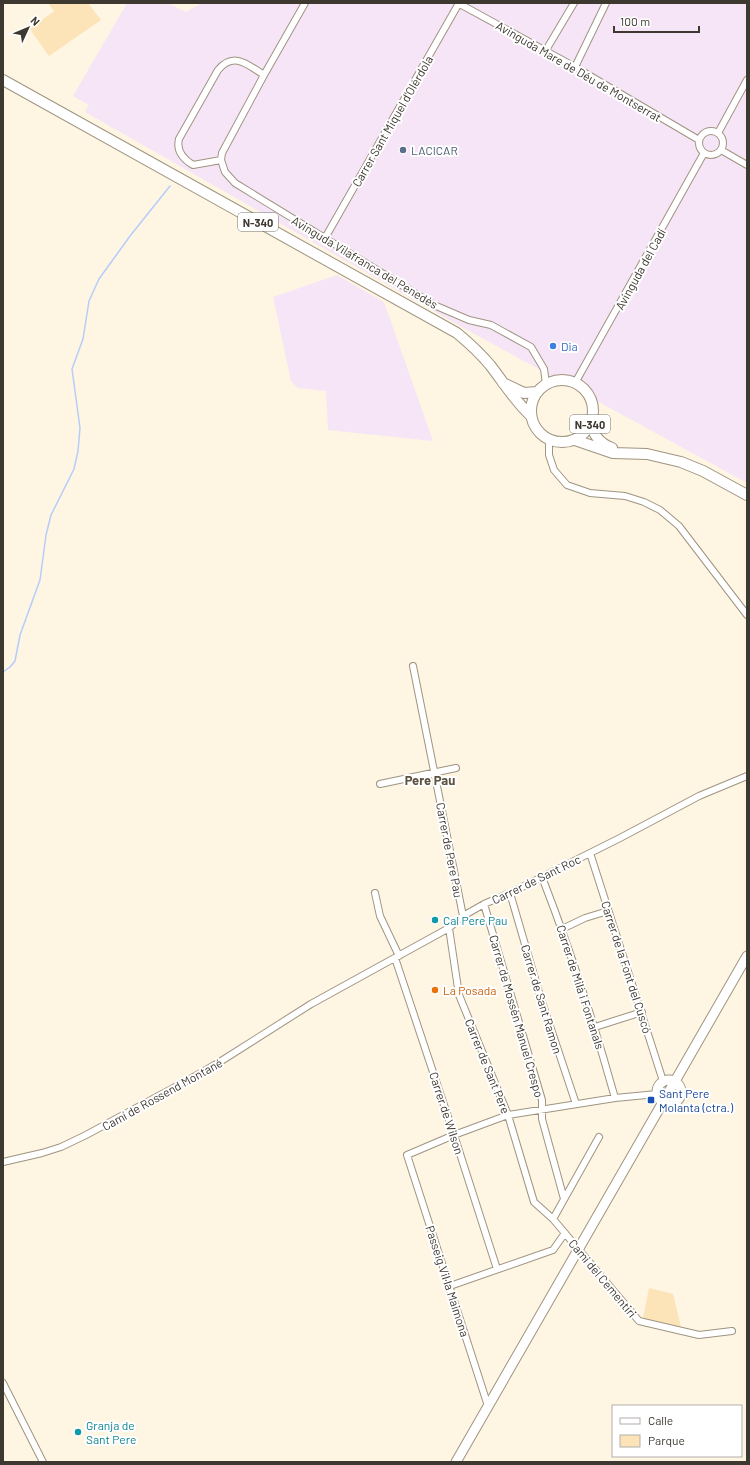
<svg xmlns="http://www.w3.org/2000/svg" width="750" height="1465" viewBox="0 0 750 1465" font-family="Barlow,sans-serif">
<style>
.industrial{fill:#f6e5f7}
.green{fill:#fce4b8}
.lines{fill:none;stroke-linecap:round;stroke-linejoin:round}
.stream{stroke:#b6cdfb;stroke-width:1.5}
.street-casing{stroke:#9f9480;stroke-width:8}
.secondary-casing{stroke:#9f9480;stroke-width:11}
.primary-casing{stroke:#9f9480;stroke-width:12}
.street{stroke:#fff;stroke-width:6}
.secondary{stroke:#fff;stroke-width:9}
.primary{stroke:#fff;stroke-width:10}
.service-dot{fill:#5c6f8a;stroke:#fff;stroke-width:1.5}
.shop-dot{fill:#3f7fe0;stroke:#fff;stroke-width:1.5}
.culture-dot{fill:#0f9aa8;stroke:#fff;stroke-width:1.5}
.food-dot{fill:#e8710a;stroke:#fff;stroke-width:1.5}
.transit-dot{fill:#1a4fb4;stroke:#fff;stroke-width:1.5}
.labels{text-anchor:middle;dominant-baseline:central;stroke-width:4;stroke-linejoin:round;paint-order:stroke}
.shield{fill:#fff;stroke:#77746e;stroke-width:1}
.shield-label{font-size:11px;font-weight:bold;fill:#3d3830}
.street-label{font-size:12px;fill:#3d3830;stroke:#fff}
.service-label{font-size:12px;fill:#4e5e75;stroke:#fff;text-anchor:start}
.shop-label{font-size:12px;fill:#366cbe;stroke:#fff;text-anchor:start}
.culture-label{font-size:12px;fill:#0d838f;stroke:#fff;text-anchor:start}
.food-label{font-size:12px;fill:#c56008;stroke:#fff;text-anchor:start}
.transit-label{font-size:12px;fill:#164399;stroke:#fff;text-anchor:start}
.neighbourhood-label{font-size:13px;font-weight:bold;fill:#5c523f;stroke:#fff}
</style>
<rect width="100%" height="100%" fill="#fef5e3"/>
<path class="industrial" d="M127,3h41l18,9 16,-9h545v480l-287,-157 -375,-214 4,-7 -16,-9z
M337,275l47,27 49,139 -105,-11 -2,-39 -28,-3 -7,-7 -18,-84z"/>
<path class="green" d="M48,3h40l13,17 -52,36 -19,-27 24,-18z
M649,1288l24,6 8,33 -38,-9z"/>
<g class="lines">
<path class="stream" d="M3,672l7,-5 5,-6 5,-26 20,-55 6,-45 5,-20 23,-46 4,-18 2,-23 -8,-59 11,-30 6,-38 10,-22 31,-43 40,-50"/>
<g class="street-casing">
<path id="street" d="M458,3l117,64 124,73
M546,50l28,-47
M575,67l31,-64
M699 143a12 12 0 1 1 24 0a12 12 0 1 1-24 0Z
M718,133l29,-53
M721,150l26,15
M221,160l4,12 10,11 199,122 35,15 22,5 40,22 13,22 2,15
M221,160l-28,5c-10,-6 -17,-14 -14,-26l39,-69c16,-19 30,-5 46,5
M221,160l1,-7 42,-78 41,-72
M325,238l134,-235
M575,383l129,-230
M549,440v15l5,15 13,15 23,8 35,3 19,6 16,8 19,16 68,89
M413,666l50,250
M380,784l76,-16
M590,853l73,228
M542,877c28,72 52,146 73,221
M375,893l5,23 19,40
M510,893l31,106 35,105
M484,904l58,196v19l22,80
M449,928l10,67 49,120 26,87 19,17 86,102 60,14 33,-4
M562,929l23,-11 23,-7
M395,958l59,177 43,134
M595,1027l47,-15
M3,1162l39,-9 19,-6 25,-12 104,-56 28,-16 93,-59 138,-76 14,-12 21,-12 26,-11 110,-55 79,-42 48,-20
M553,1219l46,-82
M450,1286l103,-36 12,-17
M3,1383l40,79
M488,1406l-81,-251 47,-20 54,-20 107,-17 42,-4"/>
</g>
<g class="secondary-casing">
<path id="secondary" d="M657 1092a12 12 0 1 1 24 0a12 12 0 1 1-24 0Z
M456,1462l291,-506"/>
</g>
<g class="primary-casing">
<path id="primary" d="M3,80l454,253c12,10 23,20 33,32 14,18 24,35 41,51
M531 411a31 31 0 1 1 62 0a31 31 0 1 1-62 0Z
M503,383l21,10 13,-1
M591,422c2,13 8,21 21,26
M575,440l38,13 34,1 34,8 22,9 44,24"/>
</g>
<use href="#street" class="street"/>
<use href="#secondary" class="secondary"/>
<use href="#primary" class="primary"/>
</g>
<circle class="service-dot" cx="403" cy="150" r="4"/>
<circle class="shop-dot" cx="553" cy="346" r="4"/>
<g class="culture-dot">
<circle cx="435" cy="920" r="4"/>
<circle cx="78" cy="1432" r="4"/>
</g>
<circle class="food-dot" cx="435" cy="990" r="4"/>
<rect class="transit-dot" x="647" y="1096" width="8" height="8" rx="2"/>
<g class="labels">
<g class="shield">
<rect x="238" y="213" width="40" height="18" rx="3"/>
<rect x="570" y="415" width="40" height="18" rx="3"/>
</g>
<g class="shield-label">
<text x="258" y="222">N-340</text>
<text x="590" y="424">N-340</text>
</g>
<g class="street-label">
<text transform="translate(579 71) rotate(30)">Avinguda Mare de Déu de Montserrat</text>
<text transform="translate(392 121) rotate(-60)">Carrer Sant Miquel d'Olèrdola</text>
<text transform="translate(365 262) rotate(31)">Avinguda Vilafranca del Penedès</text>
<text transform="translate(640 269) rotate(-61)">Avinguda del Cadí</text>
<text transform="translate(450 850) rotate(79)">Carrer de Pere Pau</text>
<text transform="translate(536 879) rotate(-26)">Carrer de Sant Roc</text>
<text transform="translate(627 967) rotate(72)">Carrer de la Font del Cuscó</text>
<text transform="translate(581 987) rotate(72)">Carrer de Milà i Fontanals</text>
<text transform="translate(542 999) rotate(73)">Carrer de Sant Ramon</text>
<text transform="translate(517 1016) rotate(74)">Carrer de Mossèn Manuel Crespo</text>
<text transform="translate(488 1066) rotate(68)">Carrer de Sant Pere</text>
<text transform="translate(162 1094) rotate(-29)">Camí de Rossend Montané</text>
<text transform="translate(447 1113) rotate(72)">Carrer de Wilson</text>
<text transform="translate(603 1278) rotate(50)">Camí del Cementiri</text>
<text transform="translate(448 1281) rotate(72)">Passeig Vil·la Maimona</text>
</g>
<g class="service-label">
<text x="411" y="150">LACICAR</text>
</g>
<g class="shop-label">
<text x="561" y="346">Dia</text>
</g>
<g class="culture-label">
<text x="443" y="920">Cal Pere Pau</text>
<text x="86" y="1425">Granja de<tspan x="86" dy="14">Sant Pere</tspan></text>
</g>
<g class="food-label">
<text x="443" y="990">La Posada</text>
</g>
<g class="transit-label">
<text x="659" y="1093">Sant Pere<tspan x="659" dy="14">Molanta (ctra.)</tspan></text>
</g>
<g class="neighbourhood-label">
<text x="430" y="780">Pere Pau</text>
</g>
</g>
<rect width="750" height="1465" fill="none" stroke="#3d3830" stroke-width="8"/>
<rect x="612" y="1405" width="130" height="52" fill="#ffffff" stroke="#b1afac"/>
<rect x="620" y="1418" width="20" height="6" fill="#ffffff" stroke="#b1afac"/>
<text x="648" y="1425" font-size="12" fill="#3d3830">Calle</text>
<rect x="620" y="1435" width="20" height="12" fill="#fce4b8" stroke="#b1afac"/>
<text x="648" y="1445" font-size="12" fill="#3d3830">Parque</text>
<g transform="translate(28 28) rotate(46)" stroke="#ffffff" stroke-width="3" paint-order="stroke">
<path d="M0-3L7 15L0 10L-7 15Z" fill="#3d3830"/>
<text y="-6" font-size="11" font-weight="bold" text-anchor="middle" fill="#3d3830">N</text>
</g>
<path d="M614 26v6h85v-6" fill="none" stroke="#3d3830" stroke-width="2"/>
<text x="620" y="26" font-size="12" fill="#3d3830" stroke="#ffffff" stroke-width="3" paint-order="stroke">100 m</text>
</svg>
